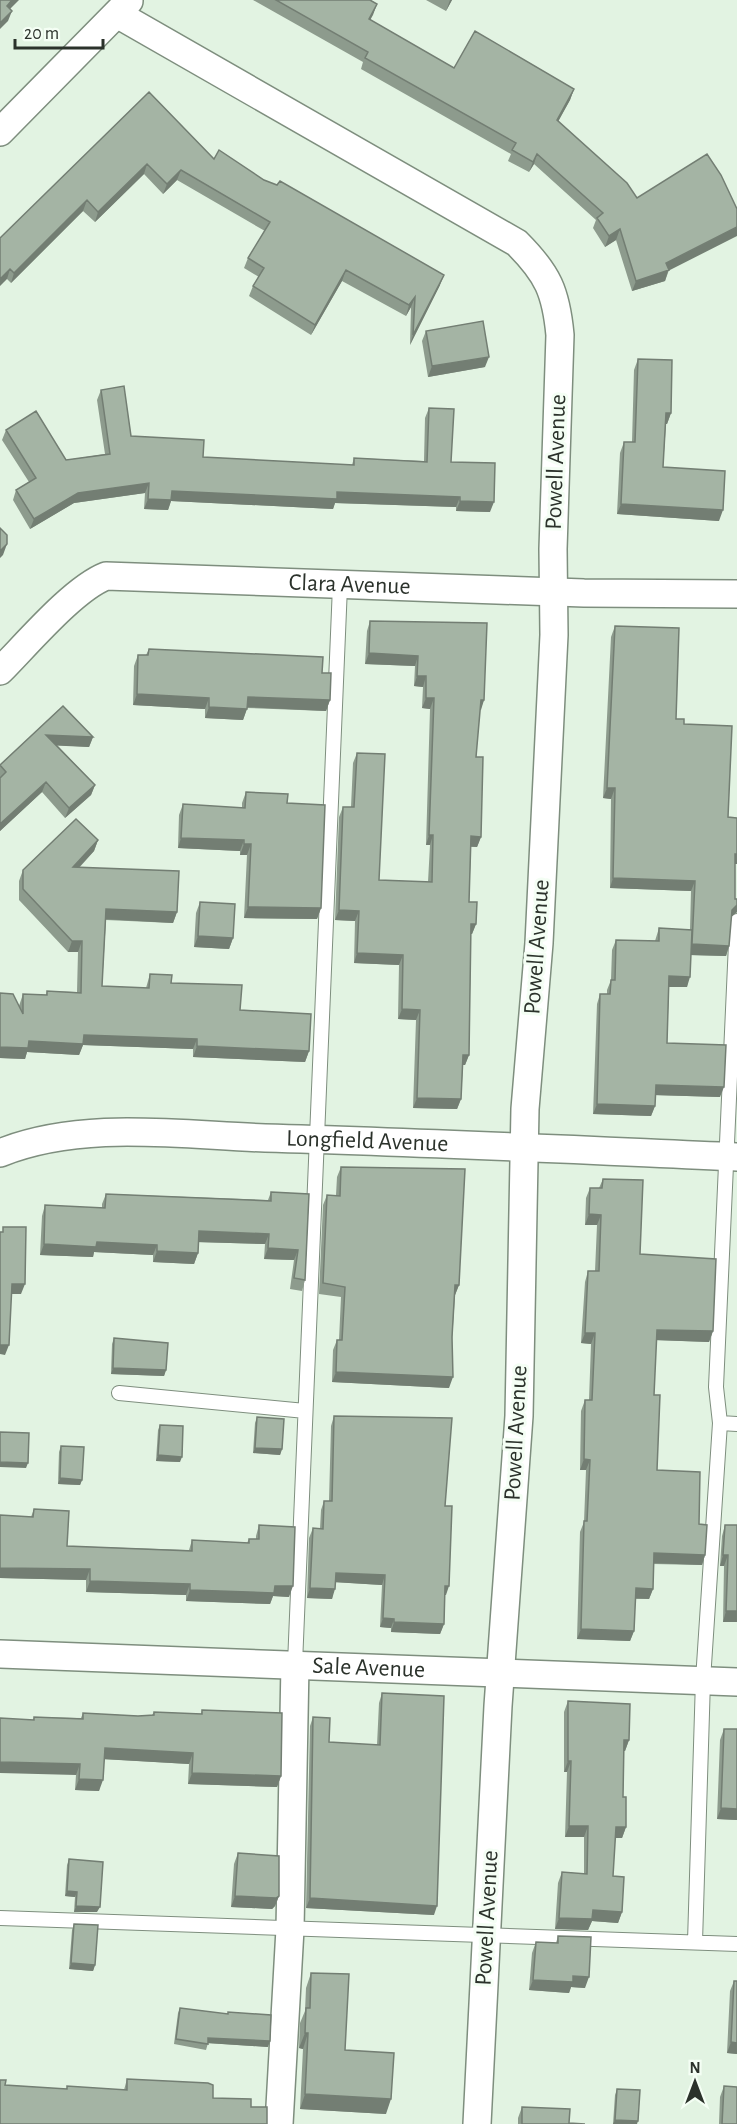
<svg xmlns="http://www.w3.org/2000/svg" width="737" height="2124" viewBox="0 0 737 2124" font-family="'Alegreya Sans',sans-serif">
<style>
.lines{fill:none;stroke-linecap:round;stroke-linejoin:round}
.service-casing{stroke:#7e8e7e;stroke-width:16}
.minor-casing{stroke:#7e8e7e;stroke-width:30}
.service{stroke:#fff;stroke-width:14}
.minor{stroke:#fff;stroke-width:27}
.wall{fill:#8d9b8d}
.shaded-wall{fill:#737e73}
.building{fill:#a4b4a4;stroke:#737e73;stroke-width:1.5}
.labels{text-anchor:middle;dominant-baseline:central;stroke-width:6;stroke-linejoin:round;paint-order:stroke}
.street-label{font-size:24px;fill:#2b322b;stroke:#f4fef4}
</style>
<rect width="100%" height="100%" fill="#e2f3e2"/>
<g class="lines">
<g class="service-casing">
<path id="service" d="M119,1393l186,18
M720,1423l17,1
M295,1664l45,-1078
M0,1918l737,26
M695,1942l8,-262 17,-257 -4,-36 21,-466"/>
</g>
<g class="minor-casing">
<g id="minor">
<path d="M117,14l400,229c31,31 39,49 43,92l-7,214 1,86 -15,308 -14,166 -6,307 -21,290 -21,418"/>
<path d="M0,132l129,-131"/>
<path id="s1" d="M0,671c27,-27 73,-82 106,-95l478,17 153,1"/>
<path id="s2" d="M0,1153c82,-33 179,-18 265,-15 157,4 315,12 472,19"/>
<path id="s3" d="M0,1654l737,28"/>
<path d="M279,2124l11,-195 5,-265"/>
</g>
</g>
<use href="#service" class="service"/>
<use href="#minor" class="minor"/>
</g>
<path class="wall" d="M253,0h117l7,4 -7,16 84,48 120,21 -4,11 -12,21 111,149 -4,11 -33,10 -16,-51 -11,7 -12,-19 3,-8 -62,-56 -5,8 -21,-11 3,-7 -150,-85 2,-7z
M426,0h26l-6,11z
M149,92l65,67 50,21 176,105 -30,60 1,-38 -5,9 -64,-35 -31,54 -62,-39 4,-10 6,-9 -15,-9 4,-10 17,-27 -88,-51 -14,14 -19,-20 -49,48 -12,-11 -72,72 -4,-4 -7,-41z
M426,331l59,36 -57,10 -6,-36z
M638,359l33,54 -4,11h-1l-3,43 56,54 -102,-7 3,-61 4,-11h8l2,-72z
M101,390l30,46 72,21 149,8 2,-7 70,3 1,-43 4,-10 22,54 39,50 -34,-1v-4l-121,-4 -2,6 -162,-8 -3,9 -24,-1 1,-16 -71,10 -44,26 -17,-29 3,-10 13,-8 -27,-42 4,-10 60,30 39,-6 -8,-54z
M370,621l114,79 -4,10 -4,47 5,80 -4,10h-6l-2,55 7,22 -4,10h-1l-2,121 -4,10h-2l-2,34 -4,10 -44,-1 3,-88 -18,-1 1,-54 -45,-2 1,-42 -20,-1 4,-103 4,-10h8l2,-44 4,-10 22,127 49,2 2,-37h-4l4,-136 -8,-1 1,-21 -9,-1 1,-20 -50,-2 2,-33z
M615,626l61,93 8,5 44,93 9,1v46h-2v35h2v13l-6,5 -2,29 -3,10 -35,-1 -4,32h-18l-2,56 53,54 -65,-2v11l-4,10 -58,-2 4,-110 3,-10h7v-4l4,-10 1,-30 4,-10 39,1 4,-13 31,2 1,-39 -81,-3 1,-89 -8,-1 8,-161z
M149,649l173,24 8,27 -4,11 -79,-3 -4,12 -38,-2v-9l-72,-4 1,-39 4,-11h8z
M63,706l30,31 -4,10 -32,-2 38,40 -4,10 -26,23 -23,-26 -42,39v-66z
M246,792l41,11 34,105 -4,11 -73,-1 3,-63h-7v-4l-62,-3 1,-33 4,-11 59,4v-5z
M98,840l-4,11 -15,17 98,44 -4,11 -67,-3 -4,66 44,2 4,-14 90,36 69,41 -4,11 -112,-5v-8l-110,-4 -4,10 -52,-3 -2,7 -25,-1v-65l19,13 4,-12 23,1 1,-4 30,1 1,-40h-10l-49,-52v-19l4,-11z
M200,902l33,36 -4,11 -35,-2 2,-34z
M341,1167l118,118 -4,10 -6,93 -117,-6 1,-32 4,-10h2l2,-43 -22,-3 4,-89 4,-10h9l1,-18z
M603,1179l37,75 73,77 -4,11 -53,-2 -2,55 3,75 42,54 6,31 -3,10 -49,-1v25l-4,10h-14l-1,32 -4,10 -53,-2 3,-107 4,-10 2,-52h-6l1,-59 4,-11h4l2,-56 -10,-1 4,-61 3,-11h7l2,-46h-12l1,-27 4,-10h9z
M271,1192l38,2 -4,86 -3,11 -12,-2 4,-29 -30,-1 1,-15 -67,-2v11l-4,11 -41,-2v-7l-59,-3 -1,5 -53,-2 2,-39 3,-11 57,3v-4l4,-10 162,6z
M114,1338l52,32 -2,6 -53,-2 1,-30z
M334,1416l111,90 1,89h-1l-1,29 -4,10 -49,-2v-4l-11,-1 2,-42 -47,-3 -3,17 -25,-1 2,-60 4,-10 7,1 1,-19 3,-9h5l2,-75z
M257,1417l25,32 -2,6 -27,-2 2,-30z
M160,1425l20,37 -24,-1 2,-31z
M61,1446l21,34 -2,5 -22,-1 1,-32z
M34,1509l33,37 122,4 3,-10 55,3 2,-4h7v-3l3,-11 30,72 -16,-1 -3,8 -84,-3v-6l-100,-3v-12l-86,-2v-63l31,2z
M725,1525h12v97h-14l1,-56h-4l2,-30z
M382,1693l52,222 -128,-7 4,-182 3,-9 16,25 48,3 2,-42z
M568,1701l61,39 -4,11h-1l-1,46 3,30 -4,11h-7l-2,38 9,36 -4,11 -26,-2 -4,9 -33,-1 3,-46 4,-11 22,2v-37h-19l2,-65h-3v-60z
M202,1710l79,66 -4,11 -89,-3 1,-20 -85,-5 -5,32 -24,-1 1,-15 -43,-55 1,-3 47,1 2,-5 55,3 14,-1 2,-3 47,2z
M724,1729l13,91 -20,-1 3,-79z
M238,1853l41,43 -4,10 -3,3 -41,-2 3,-43z
M69,1859l28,53h-23l1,-15 -10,-1 2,-31z
M74,1924l21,41 -2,6 -24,-2 3,-39z
M558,1936l27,52 -14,-1 -2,6 -40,-3 3,-37 4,-11 20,1z
M311,1973l34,77 41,64 -86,-5 3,-60 -4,-1 1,-25 5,-12 1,-23z
M734,1981l3,73 -10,-1 3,-62z
M180,2008l48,6v-2l40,35 -60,-4 -2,7 -32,-6 4,-31z
M127,2079l86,19 38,9 -246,-22 62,4v-3l57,4z
M724,2086l13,38h-18l1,-27z
M617,2089l20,35h-24l2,-29z
M522,2107l47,16 16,1h-67v-6z"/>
<path class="shaded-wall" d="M12,0h7l-16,16 4,-10z
M450,0h2l-6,11z
M377,4l-4,11 -8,14 4,-10z
M12,11l-4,10 -8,8v-6z
M574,89l-4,11 -17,31 4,-11z
M537,154l-3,10 -5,8 4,-10z
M147,164l-3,10 -49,48 3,-10z
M181,170l-4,10 -14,14 4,-10z
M87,200l-4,11 -72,72 3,-10z
M737,227v9l-69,35 -3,10 -33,10 4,-10 30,-18z
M620,229l-4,11 -11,7 4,-11z
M10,269l-3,10 -7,7v-7z
M346,270l-4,11 -31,54 4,-10z
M444,275l-4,10 -30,60 3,-10z
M415,297l-4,10 -5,9 3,-11z
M489,357l-4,10 -57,10 4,-11z
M666,413h5l-4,11 -5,-1z
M149,483l-4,10 -71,10 -44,26 4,-10 44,-26z
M172,491l165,1 123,5 -4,10 -121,-4 -2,6 -162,-8 -3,9 -24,-1 4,-10z
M460,501l34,1 -4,10 -34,-1z
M621,504l102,6 -4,11 -102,-7z
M7,544l-4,11 -3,3v-7z
M369,653l49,3 -3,10 -50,-2z
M417,676h9l-3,11 -9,-1z
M137,694l72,4 -4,11 -72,-4z
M248,697l82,3 -4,11 -82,-4z
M426,698h8l-4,11 -8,-1z
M481,700h3l-3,10h-4z
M209,707l38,2 -4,11 -38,-2z
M46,735l47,2 -4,10 -46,-2z
M46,782l-4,10 -42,39v-7z
M95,785l-4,10 -26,23 4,-10z
M607,788h8l-4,11 -8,-1z
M429,835h4l-3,10h-4z
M471,836l10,1 -4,10 -10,-1z
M181,838l63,2 -4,11 -62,-3z
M98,840l-4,11 -25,27 4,-11z
M244,844h7l-4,11h-7z
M735,854h2v10h-6z
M613,878l82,3 -4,10 -81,-3z
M737,905v7l-9,8 4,-10z
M248,907l73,1 -4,11 -73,-1z
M106,909l71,3 -4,11 -71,-4z
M339,910l20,1 -4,10 -20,-1z
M471,924h5l-4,10h-5z
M198,936l35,2 -4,11 -35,-2z
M72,941h10l-4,11h-10z
M692,944l37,2 -3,10 -37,-1z
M357,953l46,2 -4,10 -45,-2z
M669,976l21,1 -3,10h-21z
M402,1009l18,1 -4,10 -18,-1z
M84,1035l113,4 -4,10 -110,-4 -4,10 -52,-3 -2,7 -25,-1v-11l29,-6z
M197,1046l112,5 -4,11 -112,-5z
M463,1055h6l-4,10h-6z
M656,1085l68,2 -4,10 -68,-2z
M417,1098l44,1 -4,10 -44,-1z
M597,1104l58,2 -4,10 -58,-2z
M589,1214l12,1 -4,10h-12z
M199,1231l70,3 -4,10 -70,-2z
M97,1242l60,3 -4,10 -59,-3 -1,5 -53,-2 4,-11z
M268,1248l30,2 -4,10 -30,-1z
M157,1251l41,2 -4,11 -41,-2z
M12,1284h13l-4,10h-13z
M455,1285h4l-4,10z
M657,1330l56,1 -4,11 -56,-2z
M585,1333h10l-4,11 -10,-1z
M0,1345h9l-4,10 -5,-1z
M113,1368l53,2 -2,6 -53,-2z
M336,1372l117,5 -4,11 -117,-6z
M255,1448l27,1 -2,6 -27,-2z
M158,1455l24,2 -2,5 -24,-1z
M584,1459l6,1 -4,10h-6z
M0,1462l28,1 -2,5 -26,-1z
M60,1478l22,2 -2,5 -22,-1z
M654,1553l51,2 -3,10 -52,-2z
M723,1555h5l-4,11h-4z
M0,1568l90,1 -4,11 -86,-2z
M336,1573l49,2 -3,10 -50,-3z
M90,1581l100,3 -4,11 -100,-3z
M275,1586h18l-4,11 -16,-1 -3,8 -84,-3 4,-11z
M445,1586h4l-3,9h-4z
M310,1588l25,1 -3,10 -25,-1z
M636,1588l17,1 -4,10 -17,-1z
M726,1611h11v11h-14z
M383,1618l11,1 -3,9 -11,-1z
M394,1622l50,2 -4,10 -49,-2z
M581,1629l53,2 -4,10 -53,-2z
M624,1740h5l-4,11h-5z
M105,1748l88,5 -4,11 -88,-5z
M568,1761h3l-4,11h-3z
M0,1762l80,2 -4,11 -76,-2z
M192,1773l89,3 -4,11 -89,-3z
M79,1779l24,1 -4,11 -24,-1z
M721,1808l16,1v11l-20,-1z
M569,1826h19l-4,11h-19z
M616,1827h10l-4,11h-10z
M67,1891l10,1 -2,5 -10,-1z
M235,1896h44l-4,10 -3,3 -41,-2z
M310,1898l127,8 -3,9 -128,-7z
M76,1906l24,1 -3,5h-23z
M593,1910l29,2 -4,11 -26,-2 -4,9 -33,-1 4,-11z
M71,1963l24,2 -2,6 -24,-2z
M573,1976l16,1 -4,11 -14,-1 -2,6 -40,-3 4,-10z
M305,2033h3l-5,16 -4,-1z
M208,2038l62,3 -2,6 -62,-4z
M731,2042l6,1v11l-10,-1z
M305,2094l86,5 -5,15 -86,-5z
M615,2120l23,1 -1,3h-24z"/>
<path class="building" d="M0,0h12l-5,6 5,5 -12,12z
M276,0h94l7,4 -8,15 85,49 21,-37 99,58 -17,31 70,63 10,15 70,-44 14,21 16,34v18l-71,36 3,7 -33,11 -16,-52 -11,7 -12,-18 6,-5 -66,-59 -4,8 -21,-12 4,-7 -151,-85 3,-6z
M149,92l65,67 5,-9 45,30 13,5 3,-4 164,94 -31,60 2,-38 -6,8 -63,-35 -31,55 -62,-39 11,-18 -16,-10 22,-36 -89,-52 -14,14 -20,-20 -49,48 -11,-12 -73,73 -4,-4 -10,10v-41z
M483,321l6,36 -57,9 -6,-35z
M638,359l34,1 -1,53h-5l-3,54 62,4 -2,39 -102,-6 3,-62h11z
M124,386l7,50 73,4 -1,17 151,8v-7l73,4 2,-54 25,1 -3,53 44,1 -1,39 -34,-1v-4l-123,-5v7l-165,-8 -1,9 -23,-1 1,-16 -71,10 -44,26 -18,-29 20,-12 -30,-48 30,-19 30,49 44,-6 -9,-64z
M0,528l7,7v9l-7,7z
M370,621l117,2 -3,77h-3l-5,57h7l-2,80 -10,-1 -2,66h8l-1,22h-5l-2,131h-6l-2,44 -44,-1 3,-88 -18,-1 1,-54 -46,-2 2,-42 -20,-1 4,-103h11l3,-54 28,1 -6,126 53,2 1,-47h-4l5,-137h-8v-22h-9l1,-20 -49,-3z
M615,626l64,2 -3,91h8v5l48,2 -4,91 9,1v36h-2v45h2v6l-5,5 -3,36 -37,-2 3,-63 -82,-3 2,-90h-8z
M149,649l174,8 -1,16h9l-1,27 -82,-3 -1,12 -38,-2v-9l-72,-4 1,-39h10z
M63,706l30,31 -47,-2 49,50 -26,23 -23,-26 -46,42v-46l6,-6 -6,-7z
M246,792l42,2 -1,9 38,2 -4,103 -73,-1 3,-63h-7v-4l-63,-2 2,-34 62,4z
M76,819l22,21 -25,27 106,4 -2,41 -71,-3 -4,77 47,2 1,-14 22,1 -1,8 71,2 -2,25 71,4 -2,37 -112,-5v-7l-113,-4 -1,9 -54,-3 -1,7 -28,-1v-54l13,1 10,20v-20l24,1v-4l34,2 1,-52h-10l-49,-52v-19z
M200,902l35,2 -2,34 -35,-2z
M659,928l33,2 -2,47 -21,-1 -2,67 59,2 -2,42 -68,-2 -1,21 -58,-2 3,-110h10l1,-14h4l1,-40 43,1z
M341,1167l124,2 -6,116h-4l-3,52 1,40 -117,-5 1,-32h5l3,-53 -22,-4 4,-88 13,1z
M603,1179l40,1 -3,74 76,5 -3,72 -56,-1 -3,65h6l-3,75 43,2 -1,52 8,1 -2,30 -51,-2 -1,36 -17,-1 -2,43 -53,-2 3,-108h3l3,-61 -6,-1 1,-59h7l3,-67h-10l3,-62h11l2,-56 -12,-1 1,-26h12z
M271,1192l38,2 -4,86 -11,-2 4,-28 -30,-2 1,-14 -70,-3 -1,22 -41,-2v-6l-60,-3 -1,5 -52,-3 1,-39 60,3 1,-14 165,7z
M3,1227h23l-1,57h-13l-3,61h-9v-113h3z
M114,1338l54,5 -2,27 -53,-2z
M334,1416l118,2 -7,88h7l-3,80h-4l-1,38 -50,-2v-3l-11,-1 2,-43 -49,-2 -1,16 -25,-1 3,-60 10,1 1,-28h8z
M257,1417l27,2 -2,30 -27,-1z
M160,1425l23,1 -1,31 -24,-2z
M0,1432l29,1 -1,30 -28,-1z
M61,1446l23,1 -2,33 -22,-2z
M34,1509l35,2 -2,35 125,5v-11l57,3v-4h10v-14l36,2 -2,59h-18l-1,7 -84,-3v-6l-100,-3v-12l-90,-1v-53l33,2z
M725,1525h12v86h-11l2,-56h-5z
M382,1693l62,3 -7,210 -127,-8 3,-181 17,1 -1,24 51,3z
M568,1701l62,3 -1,36h-5l-1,57h3v30h-10l-3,49 11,1 -2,35 -29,-2 -1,9 -33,-1 3,-46 25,2 1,-48h-19l2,-65h-3z
M202,1710l80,3 -1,63 -89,-3 1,-20 -88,-5 -2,32 -24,-1 1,-15 -80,-2v-44l34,2v-3l49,2v-6l55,3 16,-1v-3l48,2z
M724,1729h13v80l-16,-1z
M238,1853l41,3v40l-3,2 -41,-2z
M69,1859l34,3 -3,45 -24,-1 1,-14 -10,-1z
M74,1924l24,1 -3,40 -24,-2z
M558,1936l33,1 -2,40 -16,-1v6l-40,-2 3,-38 22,1z
M311,1973l38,1 -4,76 49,3 -3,46 -86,-5 3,-61h-3l1,-25h4z
M734,1981h3v62l-6,-1z
M180,2008l48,6v-2l43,3 -1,26 -62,-3v6l-32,-5z
M127,2079l81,4 5,2v13l38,1v8h16v17h-267v-44h6l-1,5 62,4v-3l60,4z
M724,2086l13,1v37h-15z
M617,2089l23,1 -2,31 -23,-1z
M522,2107l48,2 -1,14 16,1h-63z"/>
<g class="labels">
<g class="street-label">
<text transform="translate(556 462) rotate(-88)">Powell Avenue</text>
<text stroke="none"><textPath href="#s1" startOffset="387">Clara Avenue</textPath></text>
<text transform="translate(537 947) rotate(-86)">Powell Avenue</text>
<text stroke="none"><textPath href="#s2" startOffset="370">Longfield Avenue</textPath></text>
<text transform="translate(516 1433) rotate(-87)">Powell Avenue</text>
<text stroke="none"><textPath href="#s3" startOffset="369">Sale Avenue</textPath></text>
<text transform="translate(487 1918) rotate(-87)">Powell Avenue</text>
</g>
</g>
<g transform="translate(695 2082)" stroke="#f4fef4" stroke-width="4.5" paint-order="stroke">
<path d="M0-4.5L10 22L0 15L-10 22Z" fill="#2b322b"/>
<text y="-9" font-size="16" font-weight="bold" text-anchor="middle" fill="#2b322b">N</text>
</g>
<path d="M15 39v9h88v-9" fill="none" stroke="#2b322b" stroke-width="3"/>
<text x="24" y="39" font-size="18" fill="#2b322b" stroke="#f4fef4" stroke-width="4.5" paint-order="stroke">20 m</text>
</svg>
